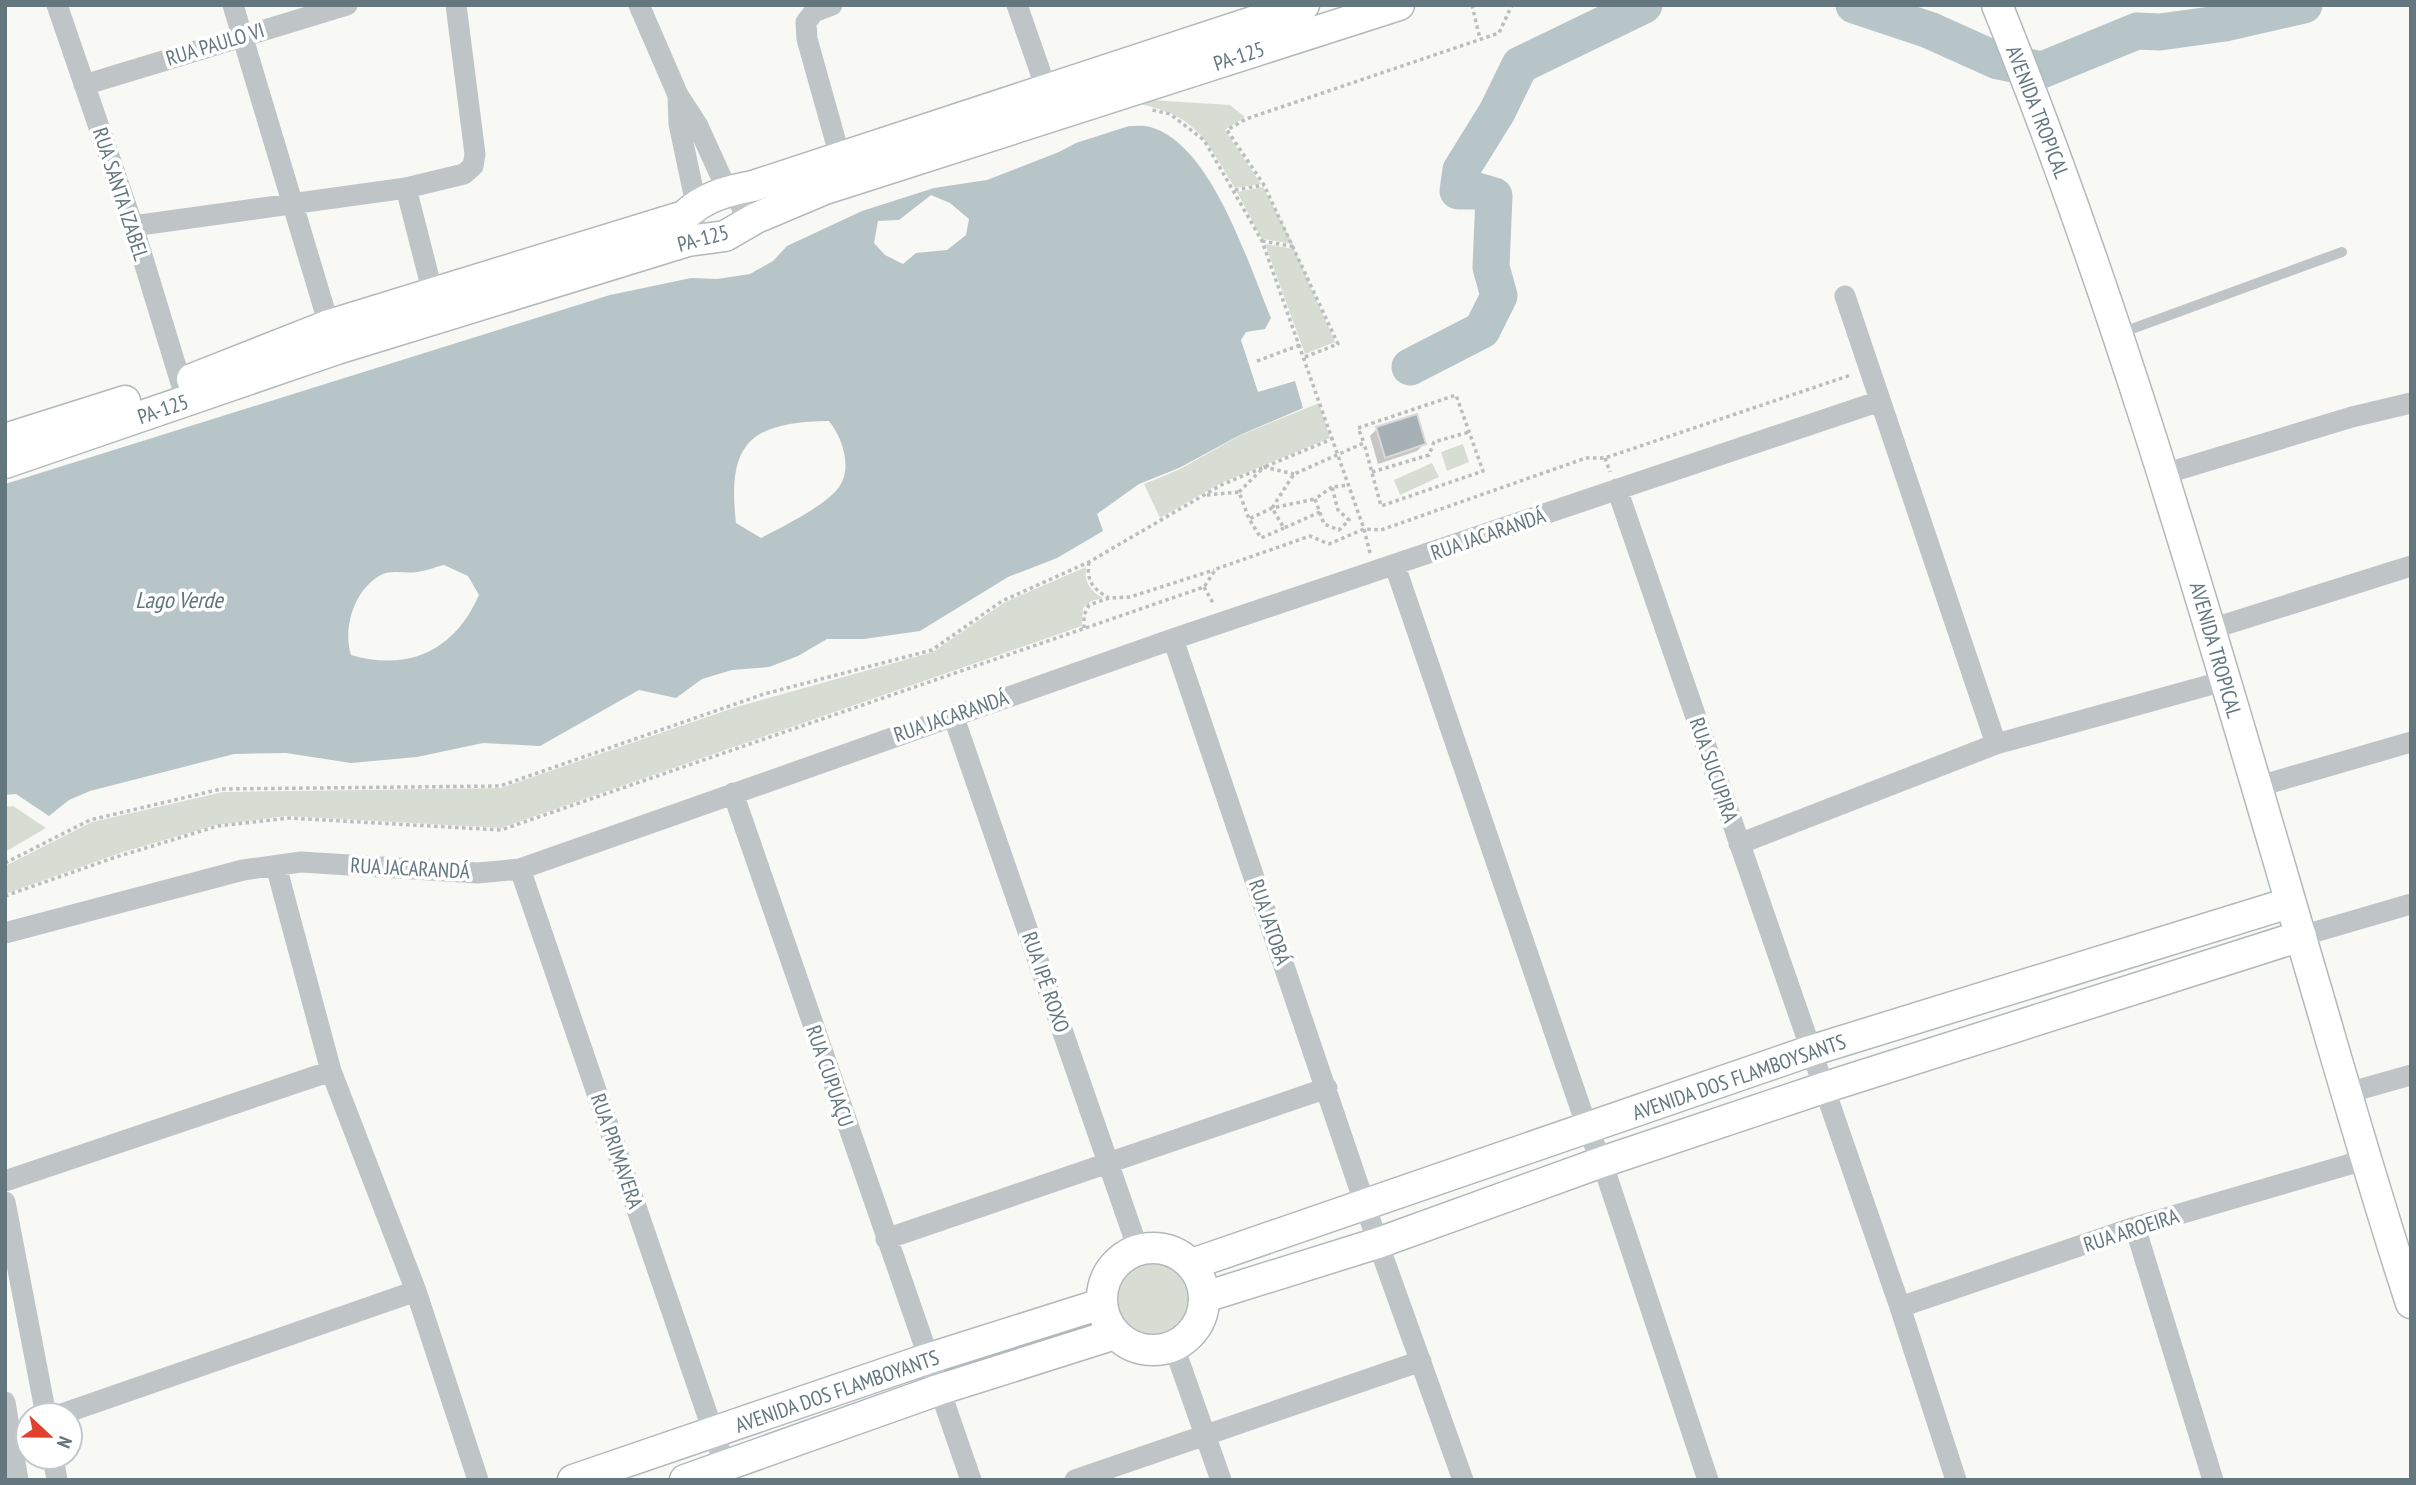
<svg xmlns="http://www.w3.org/2000/svg" width="2416" height="1485" viewBox="0 0 2416 1485" font-family="'PT Sans Narrow',sans-serif">
<style>
.green{fill:#d8ddd4}
.water{fill:#b7c5c8;fill-rule:evenodd}
.shadow{fill:#0003}
.lines{fill:none;stroke-linecap:round;stroke-linejoin:round}
.river{stroke:#b7c5c8;stroke-width:37}
.building{fill:#a6b0b5;stroke:#dad9d8;stroke-width:2}
.secondary-casing{stroke:#b2b9bc;stroke-width:33}
.path{stroke:#babebf;stroke-width:3.5;stroke-dasharray:3.5 3.5;stroke-linecap:butt}
.lane{stroke:#bfc5c7;stroke-width:10}
.street{stroke:#bfc5c7;stroke-width:21}
.secondary{stroke:#fff;stroke-width:30}
.labels{text-anchor:middle;dominant-baseline:central;stroke-width:7;stroke-linejoin:round;paint-order:stroke}
.street-label{font-size:21px;fill:#64777f;stroke:#fff}
.water-label{font-size:23px;font-style:italic;fill:#5e767a;stroke:#fff}
</style>
<rect width="100%" height="100%" fill="#f8f8f5"/>
<path class="green" d="M1151,100l79,5 15,12 -20,13 36,54 -26,4c-29,-48 -37,-71 -95,-84z
M1263,187l30,57 -31,-5 -25,-47z
M1265,244l29,5 41,93 -30,12z
M1319,403l11,35 -109,45 -61,35 -16,-34 34,-14 63,-35z
M1463,444l6,18 -22,9 -6,-19z
M1432,463l7,14 -39,18 -6,-15z
M1086,567c-2,16 4,23 17,31l-12,3 -8,7 -1,18 -581,202 -214,-12 -71,9 -93,27 -118,42v-28l87,-44 131,-30 278,-4 235,-81 197,-55 72,-50z
M13,806l33,22 -41,24v-45z
M1114 1301a39 39 0 1 1 78 0a39 39 0 1 1-78 0Z"/>
<path class="water" d="M1129,126c6,0 15,-1 21,1 62,17 98,137 121,191l-6,11 -19,3 -5,8 17,52 37,-11 8,27 -63,27 -61,33 -40,16 -42,30 6,17 -46,27 -49,19 -88,54 -56,8h-37l-29,17 -29,11 -37,3 -30,9 -26,19 -37,-8 -99,56 -57,-3 -66,14 -66,6 -65,-10 -52,1 -144,37 -21,9 -20,16 -33,-22 -11,1v-311l605,-189 81,-17 26,1 33,-5 23,-13 14,-15 75,-35 72,-23 53,-8 72,-28 17,-9zM931,195l19,8 19,16 -3,16 -19,15 -31,3 -13,11 -18,-9 -11,-12 4,-22 21,-1zM829,421c13,16 24,47 10,66 -12,18 -59,41 -78,51l-25,-15c-9,-79 13,-101 93,-102zM444,565l24,11 11,19c-24,55 -70,77 -128,60 -8,-26 2,-63 28,-79 11,-7 26,-2 38,-4 9,-1 18,-5 27,-7z"/>
<path class="shadow" d="M1377,429l47,15 -7,7 -39,13 -8,-28z"/>
<g class="lines">
<path class="river" d="M1854,5l75,25 69,31 44,9 95,-39 23,1 65,-9 79,-18
M1410,367l72,-37 17,-34 -8,-29 3,-71 -17,-5h-19l3,-21 36,-58 23,-47 124,-60"/>
</g>
<path class="building" d="M1417,414l9,30 -41,14 -9,-31z"/>
<g class="lines">
<g class="secondary-casing">
<path id="secondary" d="M1997,5c128,316 219,644 315,970 32,109 63,219 99,328
M192,379l137,-54 355,-109c20,-19 42,-25 69,-30l551,-181
M5,439l120,-38
M5,463l332,-114 351,-108 37,-5 31,-18 69,-29 574,-184
M1102 1299a51 51 0 1 1 102 0a51 51 0 1 1-102 0Z
M1192,1264l618,-213 479,-148
M1205,1297l173,-54 224,-81 221,-74 478,-152
M573,1480l354,-121 174,-55
M685,1480l253,-90 177,-56"/>
</g>
<path class="path" d="M1472,5l8,34
M1235,190l29,-5
M1262,241l34,6
M1305,357l33,-13 -74,-159 -37,-55 19,-11 253,-86 13,-28
M1257,361l43,-16
M1605,458l5,14
M1372,472l57,-17 5,-13 35,-10
M1332,487l-17,12 9,25 15,6 10,-10 -11,-10 -6,-23 17,-2
M1239,492l25,-25 30,7
M1207,495l32,-3 10,27
M1320,512l-36,16 -12,-20 22,-34 70,-31 -6,-15 98,-33 27,76 -102,35 -17,-63
M1284,528l-23,10 -12,-19 23,-11 43,-9
M1370,553l-6,-24 17,1 205,-72h19l246,-83
M1089,562c-3,19 4,27 20,36
M1204,587l9,16
M1084,628v-13l5,-10 20,-7 21,-1 84,-27
M5,863l85,-43 131,-31 279,-3 264,-92 168,-44 70,-49 87,-39 132,-77 111,-46
M5,896l108,-38 105,-32 71,-8 212,12 703,-243 12,-18 94,-33 19,8 35,-15 -102,-288 -58,-101 -34,-26 -18,-4"/>
<path class="lane" d="M2118,334l224,-82"/>
<path class="street" d="M57,5l76,221 48,157
M233,5l96,320
M639,5l39,90 20,31 29,64 12,10 5,14 -3,12
M832,5l-18,7 -8,10 1,17 33,118
M1017,5l30,86
M84,85l263,-80
M678,95l1,29 17,80 -1,13
M406,188l25,98
M133,226l273,-38 58,-14 9,-8 2,-12 -19,-149
M1845,296l151,448
M2164,474l188,-57 59,-14
M1617,489l283,818 56,173
M1395,566l193,564 14,32 106,318
M2211,629l200,-63
M1173,639l205,604 85,237
M953,715l185,534
M2256,787l155,-45
M733,793l238,687
M1739,844l257,-100 228,-63
M276,866l55,205 85,220 62,189
M520,869l205,597
M5,933l238,-63 58,-8 177,11 42,-4 653,-230 707,-238
M2301,936l110,-32
M2347,1093l64,-18
M5,1181l326,-110
M5,1202l41,213
M2135,1227l78,253
M886,1239l441,-151
M1900,1307l235,-80 229,-67
M1174,1347l47,133
M5,1402l13,78
M59,1415l357,-124
M53,1457l4,23
M1075,1480l346,-119"/>
<use href="#secondary" class="secondary"/>
</g>
<g class="labels">
<g class="street-label">
<text transform="translate(215 44) rotate(-17)">RUA PAULO VI</text>
<text transform="translate(1239 56) rotate(-18)">PA-125</text>
<text transform="translate(2038 112) rotate(69)">AVENIDA TROPICAL</text>
<text transform="translate(121 194) rotate(72)">RUA SANTA IZABEL</text>
<text transform="translate(703 238) rotate(-15)">PA-125</text>
<text transform="translate(163 409) rotate(-19)">PA-125</text>
<text transform="translate(1488 534) rotate(-19)">RUA JACARANDÁ</text>
<text transform="translate(2216 650) rotate(74)">AVENIDA TROPICAL</text>
<text transform="translate(951 716) rotate(-19)">RUA JACARANDÁ</text>
<text transform="translate(1714 770) rotate(71)">RUA SUCUPIRA</text>
<text transform="translate(410 868) rotate(3)">RUA JACARANDÁ</text>
<text transform="translate(1270 922) rotate(71)">RUA JATOBÁ</text>
<text transform="translate(1046 982) rotate(71)">RUA IPÊ ROXO</text>
<text transform="translate(830 1076) rotate(71)">RUA CUPUAÇU</text>
<text transform="translate(1739 1077) rotate(-19)">AVENIDA DOS FLAMBOYSANTS</text>
<text transform="translate(617 1151) rotate(71)">RUA PRIMAVERA</text>
<text transform="translate(2131 1230) rotate(-18)">RUA AROEIRA</text>
<text transform="translate(837 1391) rotate(-19)">AVENIDA DOS FLAMBOYANTS</text>
</g>
<g class="water-label">
<text x="179" y="599">Lago Verde</text>
</g>
</g>
<rect width="2416" height="1485" fill="none" stroke="#64777f" stroke-width="14"/>
<g transform="translate(49 1436) rotate(112)"><circle r="33" fill="#ffffff" stroke="#c1c9cc" stroke-width="2"/>
<path d="M0-5L12 26L0 18L-12 26Z" fill="#df422f"/>
<text y="-10" font-size="19" font-weight="bold" text-anchor="middle" fill="#64777f">N</text>
</g>
</svg>
